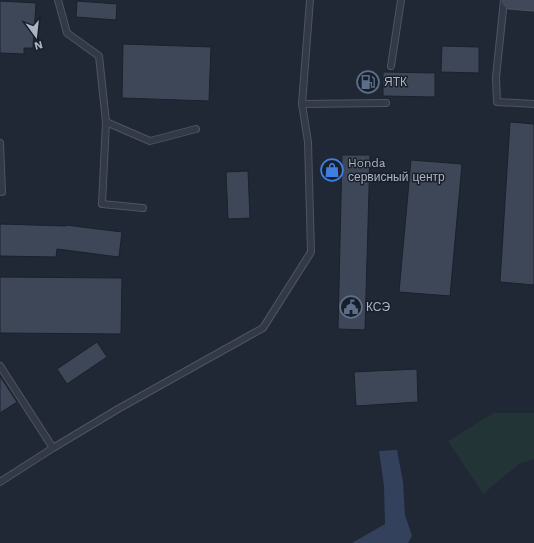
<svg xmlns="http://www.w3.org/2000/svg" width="534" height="543" viewBox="0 0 534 543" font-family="'Work Sans',sans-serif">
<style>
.green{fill:#233437}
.water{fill:#34415c}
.building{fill:#3e4758;stroke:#1b212c}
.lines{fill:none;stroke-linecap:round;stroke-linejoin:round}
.lane-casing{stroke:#4e5461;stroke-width:8}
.secondary-casing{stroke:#4e5461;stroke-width:19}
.lane{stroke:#333946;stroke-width:6}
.secondary{stroke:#414859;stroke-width:17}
.labels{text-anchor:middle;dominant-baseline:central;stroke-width:3;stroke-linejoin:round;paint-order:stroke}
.poi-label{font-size:12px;fill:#adb4c3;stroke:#191f2a;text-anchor:start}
</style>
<rect width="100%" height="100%" fill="#202735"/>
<path class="green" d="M493,413h41v46l-15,5 -36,30 -35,-53z"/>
<path class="water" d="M397,450l6,32 2,33 7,21 -4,7h-56l33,-19 -1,-38 -5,-35z"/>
<path class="building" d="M0,1l36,2 -3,45h-9v6l-24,-1z
M77,1l40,3 -1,16 -40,-3z
M123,44l88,3 -2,54 -87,-3z
M442,46l37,1v26l-38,-1z
M383,72l52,1v24l-52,-1z
M510,122l24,2v161l-34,-3z
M342,155h28l-5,175 -27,-1z
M411,160l51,4 -12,132 -51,-4z
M248,171l2,47 -22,1 -2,-47z
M0,224l66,2v-1l56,7 -3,25 -62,-8 -1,8 -56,-1z
M0,277l122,1 -1,56 -121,-1z
M97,342l10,15 -40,27 -10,-15z
M417,369l1,33 -62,4 -2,-34z
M0,376l17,26 -17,11z"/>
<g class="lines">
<g class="lane-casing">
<path id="lane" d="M58,0l9,33 32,23 7,66 -4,82 41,4
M310,0l-8,104 84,-1
M504,0l-8,77 1,25 37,2
M391,66l10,-66
M106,122l44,19 46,-12
M0,143l2,49
M0,366l53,82 65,-39 145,-81 48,-76 -3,-110 -6,-38
M0,482l53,-34"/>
</g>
<g class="secondary-casing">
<path id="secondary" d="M510,0l24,2"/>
</g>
<use href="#lane" class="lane"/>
<use href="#secondary" class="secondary"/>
</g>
<defs>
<g id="fuel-ring" transform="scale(1.15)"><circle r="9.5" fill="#191f2a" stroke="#5c6f8a" stroke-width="1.5"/><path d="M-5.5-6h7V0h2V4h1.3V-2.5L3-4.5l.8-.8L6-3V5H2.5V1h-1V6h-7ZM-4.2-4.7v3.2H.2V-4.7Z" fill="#5c6f8a"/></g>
<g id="shop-ring" transform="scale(1.15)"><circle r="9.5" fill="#191f2a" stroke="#3f7fe0" stroke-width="1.5"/><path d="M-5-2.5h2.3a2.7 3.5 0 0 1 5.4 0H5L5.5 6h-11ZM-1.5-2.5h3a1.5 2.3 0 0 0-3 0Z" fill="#3f7fe0"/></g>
<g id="civic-ring" transform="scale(1.15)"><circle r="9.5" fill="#191f2a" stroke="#5c6f8a" stroke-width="1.5"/><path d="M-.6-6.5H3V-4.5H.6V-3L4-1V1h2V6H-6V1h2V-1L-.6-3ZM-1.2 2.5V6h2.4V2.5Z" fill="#5c6f8a"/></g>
</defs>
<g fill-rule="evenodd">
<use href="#fuel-ring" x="368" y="82"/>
<use href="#shop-ring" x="332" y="170"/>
<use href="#civic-ring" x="351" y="307"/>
</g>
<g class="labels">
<g class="poi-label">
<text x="384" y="82">ЯТК</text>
<text x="348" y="163">Honda<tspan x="348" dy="14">сервисный центр</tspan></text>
<text x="366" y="307">КСЭ</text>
</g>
</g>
<g transform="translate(36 36) rotate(165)" stroke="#191f2a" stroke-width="3" paint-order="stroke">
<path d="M0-3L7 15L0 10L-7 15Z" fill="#adb4c3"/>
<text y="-6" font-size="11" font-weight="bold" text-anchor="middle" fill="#adb4c3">N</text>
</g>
</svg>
